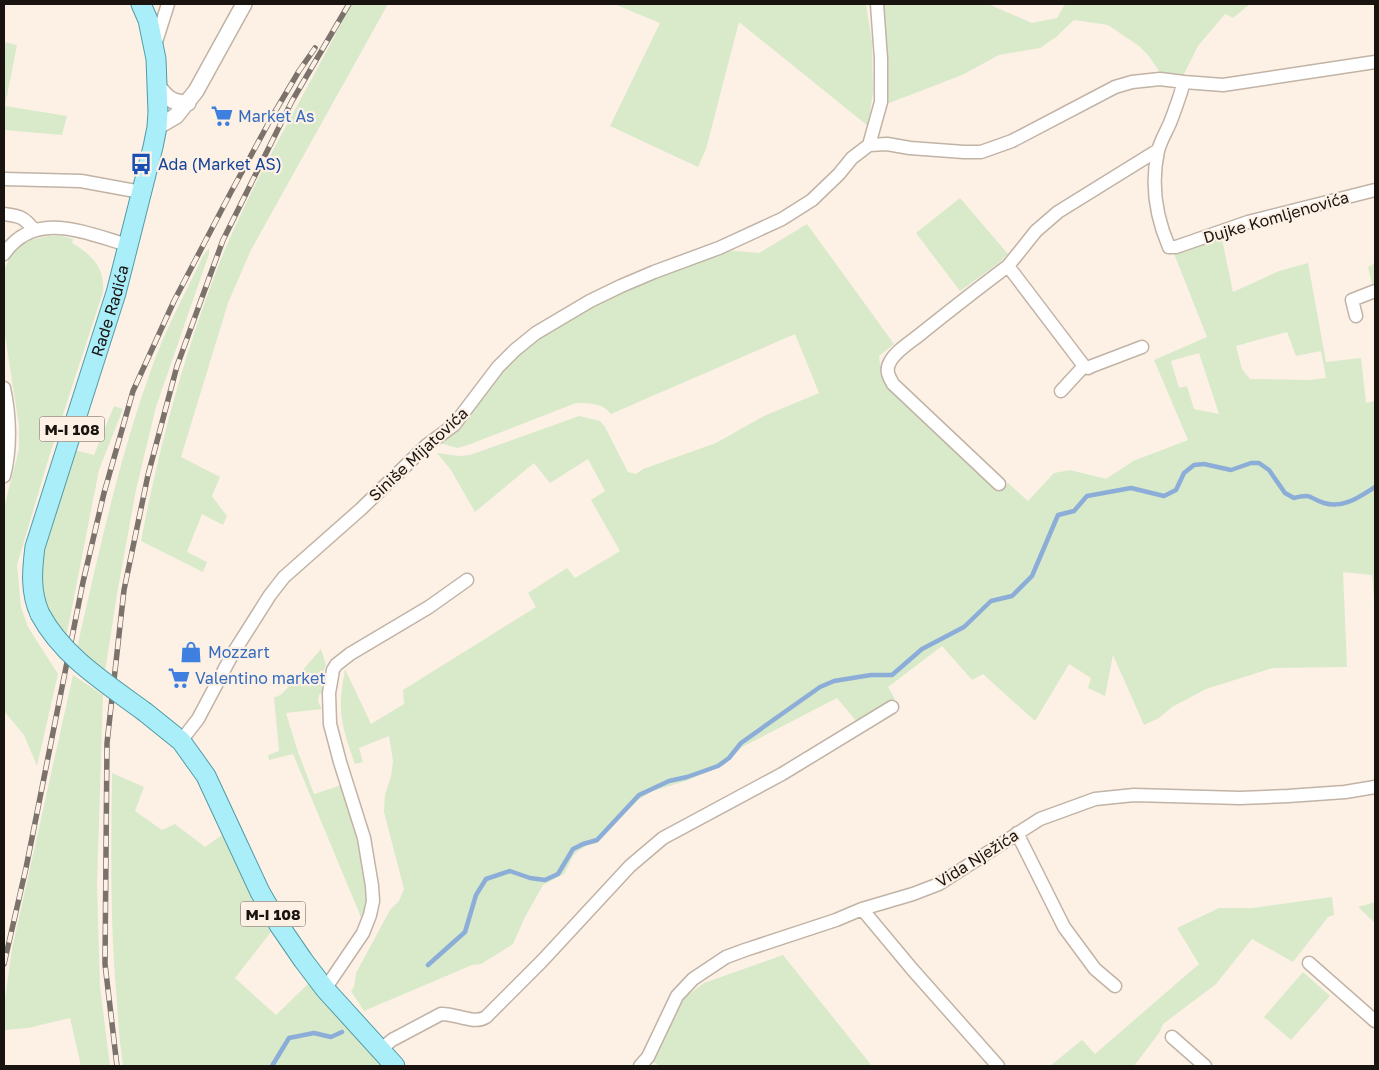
<svg xmlns="http://www.w3.org/2000/svg" width="1379" height="1070" viewBox="0 0 1379 1070" font-family="'Golos Text',sans-serif">
<style>
.green{fill:#d8eaca;fill-rule:evenodd}
.lines{fill:none;stroke-linecap:round;stroke-linejoin:round}
.stream{stroke:#8badd7;stroke-width:4.5}
.minor-casing{stroke:#c1b3a5;stroke-width:15}
.tertiary-casing{stroke:#c1b3a5;stroke-width:18}
.primary-casing{stroke:#539ba6;stroke-width:21}
.minor{stroke:#fff;stroke-width:12}
.tertiary{stroke:#fff;stroke-width:15}
.primary{stroke:#aaeefa;stroke-width:19}
.rail-casing{stroke:#7b726b;stroke-width:5.5}
.rail{stroke:#fdf1e5;stroke-width:4;stroke-dasharray:11;stroke-linecap:butt}
.primary-bridge-casing{stroke:#539ba6;stroke-width:21;stroke-linecap:butt}
.primary-bridge{stroke:#aaeefa;stroke-width:19}
.labels{text-anchor:middle;dominant-baseline:central;stroke-width:4.5;stroke-linejoin:round;paint-order:stroke}
.shield{fill:#fdf1e5;stroke:#5e5650;stroke-width:1}
.shield-label{font-size:15px;font-weight:bold;fill:#1a1410}
.shop-label{font-size:16px;fill:#366cbe;stroke:#fdf1e5;text-anchor:start}
.transit-label{font-size:16px;fill:#164399;stroke:#fdf1e5;text-anchor:start}
.street-label{font-size:16px;fill:#1a1410;stroke:#fdf1e5}
</style>
<rect width="100%" height="100%" fill="#fdf1e5"/>
<path class="green" d="M351,4h37l-137,246 -23,53 -47,154 39,20 -8,19 15,20 -4,9 -21,-11 -15,38 20,10 -4,10 -62,-31c18,-95 43,-187 78,-277 36,-90 89,-173 132,-260z
M614,4h252l6,38 1,50 -5,34 -129,-104 -33,127 -8,18 -88,-41 50,-103z
M884,4h104l44,19 25,-5 8,-14h185l-17,14 -8,-4 -27,32 -15,30 -22,-2 -13,-19 -9,-9 -31,-21 -34,-5 -18,17 -16,11 -41,7 -37,20 -78,30z
M4,42l13,3 -12,61 62,10 -5,19 -58,-5z
M960,198l48,56 -9,9 -39,28 -44,-58z
M807,224l87,120 -15,12 2,16 5,11 113,109 9,-9 20,18 26,-28 16,-3 36,9 27,-18 55,-21 -34,-80 53,-23 -34,-86 6,2 9,-2 11,-9 22,-8 12,58 46,-21 29,-8 18,99 35,-4 5,45 9,-2v214l-3,-40 -29,-3 4,95 -74,1 -67,21 -34,18 -13,11 -15,7 -31,-70 -8,41 -17,-8 3,-10 -22,-14 -34,57 -52,-47 -11,6 -30,-34 -54,41 7,12 -38,23 -20,-24 -95,49 -18,18 -38,16 -33,10 -15,9 -41,43 -9,2 -10,6 -5,5 -9,18 -21,11 -19,34 -11,25 -32,20 -9,1 -108,46 -13,-20 3,-4 2,-14 34,-63 9,-9 5,-12 -20,-77 1,-17 6,-19 2,-15 -4,-25 -30,12 4,14 -8,2c-6,-17 -13,-36 -14,-54 -1,-14 2,-28 4,-41l26,55 33,-20 -1,-14 133,-83 -8,-14 39,-25 8,10 45,-27 -29,-51 14,-9 -17,-32 -38,24 -16,-20 -59,49 -24,-42 -14,-17 22,3 11,-1 109,-39 21,5 5,6 23,45 8,2 7,-5 73,-26 48,-27 55,-23 -24,-59 -184,80c-10,-12 -21,-10 -35,-11l-108,42 -11,3 -17,-5 20,-18 46,-58 28,-26 92,-53 99,-38 34,3zM1287,332l9,24 25,-5 5,27 -17,2 -59,-1 -8,-10 -6,-23zM1199,353l20,61 -25,-5 -7,-23 -8,2 -8,-27z
M47,236h15l11,3 -1,4c20,12 33,24 31,49l-54,165 -32,108 4,42 7,20 30,47 -21,92 -13,-31 -20,-24v-203l15,-59v-23l-15,-97v-59l8,-17 8,-8 11,-5z
M209,248v6l-53,153 -20,83 -19,104 -12,78 -28,-24c22,-97 43,-195 78,-289 13,-35 32,-69 48,-103z
M1375,263v24l-2,1 -5,-21z
M114,406l9,3 -24,61 -33,168 -17,-24 -8,-23 1,-47 29,-95 23,6z
M321,649l5,16 -2,5v20l-5,5 -1,7 4,7 -36,4 12,39 16,42 28,-9 11,39 15,66 1,8 -6,24 -70,-168 -24,6 -1,-5 11,-4 -5,-53 8,-4z
M73,675l30,20 -6,190 3,101 10,80h-29l-11,-48 -42,10 -24,2v-24l8,-57z
M112,773l32,14 -9,24 27,19 13,-6 30,23 17,-12 34,73 15,24 -36,46 41,37 33,-32 72,83h-258c-3,-21 -5,-43 -6,-64 -7,-76 -6,-152 -5,-229z
M1332,897l2,18 -6,2 -35,45 -41,-23 -36,45 -53,40 -4,9 -25,33h-84l32,-26 13,14 104,-90 -22,-36 42,-20h33z
M1375,902v21l-17,-16z
M783,955l89,111h-213l-5,-4 24,-56 6,-8 20,-15z
M1303,972l27,24 -39,44 -27,-23z"/>
<g class="lines">
<path class="stream" d="M428,965l37,-33 11,-37 10,-16 24,-8 20,7 15,2 13,-6 15,-25 10,-5 14,-4 42,-45 30,-14 18,-4 31,-11 11,-8 12,-15 79,-56 14,-6 37,-6h21l30,-26 42,-22 27,-26 21,-5 20,-20 26,-61 16,-4 13,-15 44,-8 33,8 12,-6 8,-17 10,-8 10,-1 27,6 20,-7h8l10,7 16,23 9,5c19,-5 14,0 30,5 19,6 35,-6 51,-16
M272,1066l17,-28 25,-5 17,4 11,-5"/>
<g class="minor-casing">
<path id="minor" d="M155,45l13,-41
M1184,82c-4,14 -9,28 -14,41 -4,9 -10,19 -12,28 -7,32 -2,66 11,96h7l72,-25 127,-32
M869,145l12,-43v-43l-4,-55
M4,179l77,2 60,11
M4,214c16,2 20,3 30,16
M4,254c31,-45 81,-21 124,-9
M1356,316l-4,-16 23,-9
M1142,347l-50,19 -4,2 -4,-2 -76,-100 28,-35 22,-19 100,-62
M4,388c6,27 7,61 0,88
M1061,391l23,-25
M999,484l-106,-100c-4,-7 -8,-14 -3,-22 5,-10 19,-19 28,-26 30,-24 59,-47 90,-70
M181,741l17,-22 34,-64 38,-60 14,-18 77,-68 66,-64 27,-20 44,-58 17,-17 21,-17 54,-32 31,-15 33,-14 65,-24 63,-29 30,-19 27,-26 13,-16 17,-13 18,-1 23,4 54,4h17l31,-11 103,-54 17,-5 28,-3 24,3 39,3 152,-23
M1017,833l47,94 31,42 20,17
M862,909l50,60 86,97
M1309,963l66,58
M325,989l38,-56 7,-18 3,-14 -1,-15 -8,-48 -24,-76 -10,-38 -1,-31 4,-23 3,-5 14,-11 79,-47 38,-27
M1172,1037l33,29
M380,1050l12,-10 49,-26c14,-1 32,11 45,3l56,-56 88,-95 33,-28 119,-64 110,-67
M640,1066l8,-9 29,-61 16,-17 33,-22 19,-7 91,-30 26,-11 51,-15 26,-10 101,-65 55,-20 39,-4 106,3 48,-2 57,-4 30,-5"/>
</g>
<g class="tertiary-casing">
<path id="tertiary" d="M157,85c10,13 14,18 31,18
M157,127l19,-11 20,-25 48,-87"/>
</g>
<g class="primary-casing">
<g id="primary">
<path id="s1" d="M40,614c-10,-22 -8,-44 -5,-67l81,-254 37,-146 4,-20 1,-15 -2,-53 -8,-39 -7,-16"/>
<path d="M145,712l36,29 25,35 54,116 19,33 24,35 22,29 70,77"/>
</g>
</g>
<use href="#minor" class="minor"/>
<use href="#tertiary" class="tertiary"/>
<use href="#primary" class="primary"/>
<g class="rail-casing">
<path id="rail" d="M4,964l22,-96 57,-286 21,-89 29,-102 41,-90 57,-109 42,-77 26,-44 16,-23
M117,1066l-12,-102 2,-221 17,-153 24,-115 29,-109 46,-126 69,-139 57,-97"/>
</g>
<use href="#rail" class="rail"/>
<g class="primary-bridge-casing">
<path id="primary-bridge" d="M40,614c23,43 66,69 105,98"/>
</g>
<use href="#primary-bridge" class="primary-bridge"/>
</g>
<defs>
<g id="supermarket-bare" transform="scale(1.725)"><path d="M-6-5.5h2.5l.6 2H6L4.5 2H-2.5L-4.4-4H-6ZM-1.5 3.2a1.3 1.3 0 1 0 .1 0ZM3 3.2a1.3 1.3 0 1 0 .1 0Z" fill="#3f7fe0" stroke="#fdf1e5" stroke-width="2.5" paint-order="stroke"/></g>
<g id="bus-bare" transform="scale(1.725)"><path d="M-5-6H5V4H4V6H2V4H-2V6H-4V4H-5ZM-3.5-4V0h7V-4ZM-3.5 1.2v1.5H-2V1.2ZM2 1.2v1.5H3.5V1.2Z" fill="#1a4fb4" stroke="#fdf1e5" stroke-width="2.5" paint-order="stroke"/></g>
<g id="shop-bare" transform="scale(1.725)"><path d="M-5-2.5h2.3a2.7 3.5 0 0 1 5.4 0H5L5.5 6h-11ZM-1.5-2.5h3a1.5 2.3 0 0 0-3 0Z" fill="#3f7fe0" stroke="#fdf1e5" stroke-width="2.5" paint-order="stroke"/></g>
</defs>
<g fill-rule="evenodd">
<use href="#supermarket-bare" x="222" y="116"/>
<use href="#bus-bare" x="141" y="164"/>
<use href="#shop-bare" x="191" y="652"/>
<use href="#supermarket-bare" x="179" y="678"/>
</g>
<g class="labels">
<g class="shield">
<rect x="39.5" y="416.5" width="65" height="25" rx="4"/>
<rect x="240.5" y="901.5" width="65" height="25" rx="4"/>
</g>
<g class="shield-label">
<text x="72" y="429">M-I 108</text>
<text x="273" y="914">M-I 108</text>
</g>
<g class="shop-label">
<text x="238" y="116">Market As</text>
<text x="208" y="652">Mozzart</text>
<text x="195" y="678">Valentino market</text>
</g>
<g class="transit-label">
<text x="158" y="164">Ada (Market AS)</text>
</g>
<g class="street-label">
<text transform="translate(1276 217) rotate(-16)">Dujke Komljenovića</text>
<text stroke="none"><textPath href="#s1" startOffset="316">Rade Radića</textPath></text>
<text transform="translate(418 454) rotate(-43)">Siniše Mijatovića</text>
<text transform="translate(977 858) rotate(-32)">Vida Nježića</text>
</g>
</g>
<rect width="1379" height="1070" fill="none" stroke="#1a1410" stroke-width="10"/>
</svg>
